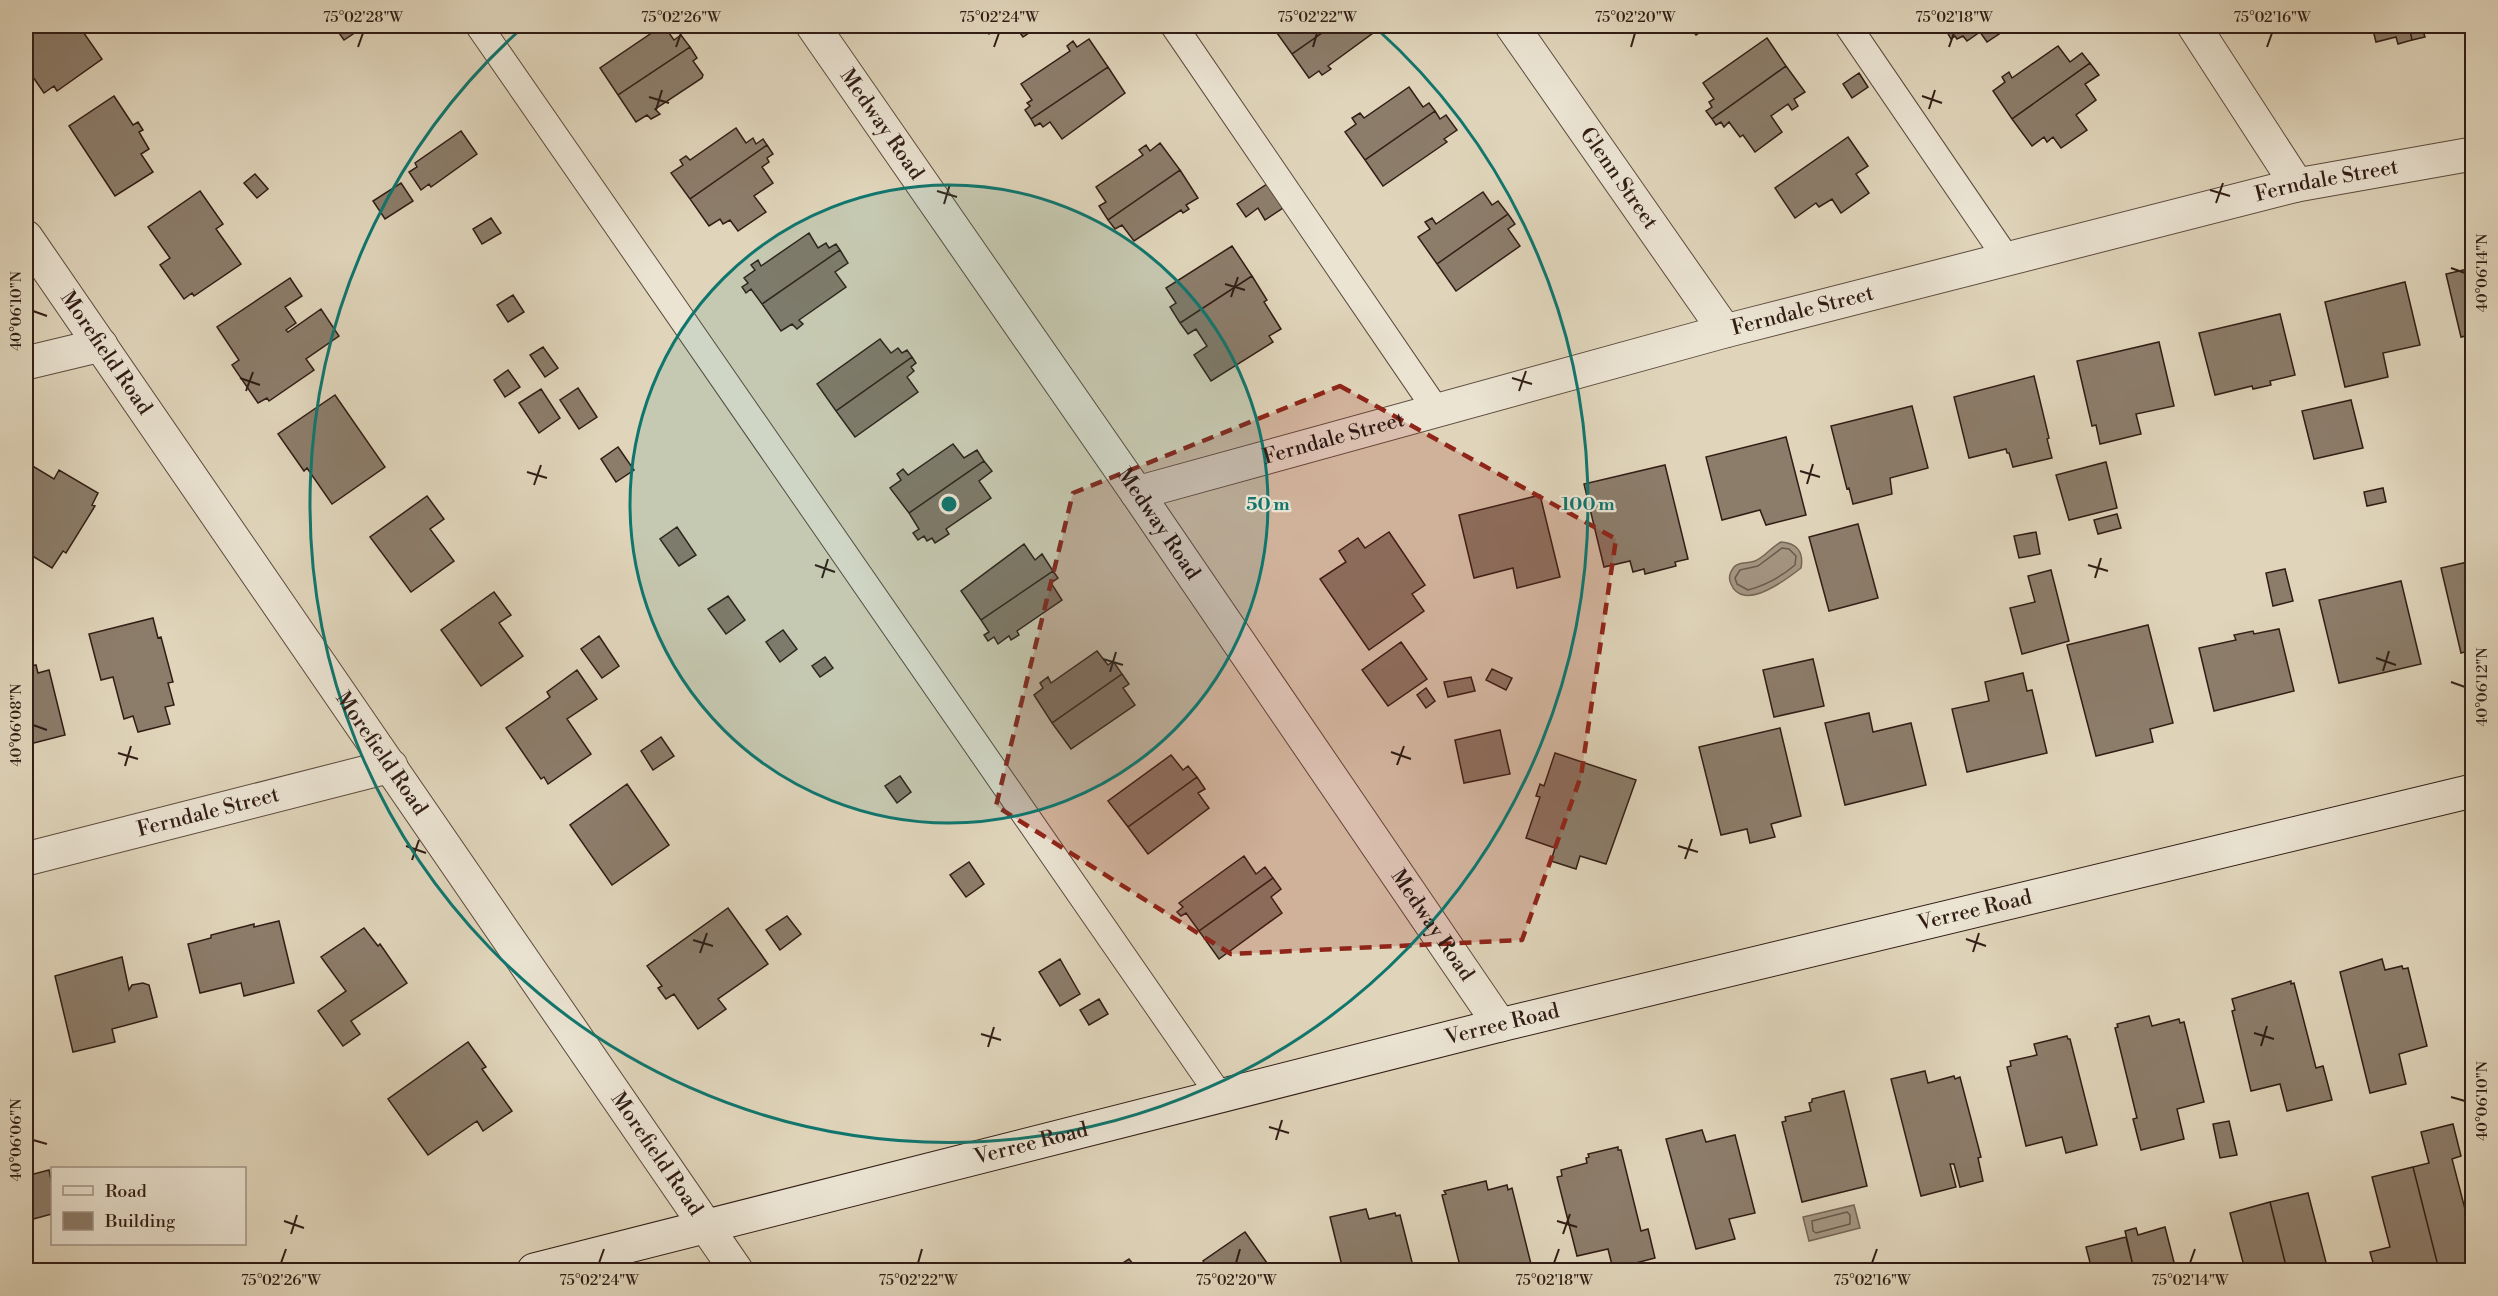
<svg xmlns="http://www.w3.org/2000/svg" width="2498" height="1296" viewBox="0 0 2498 1296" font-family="'Libre Bodoni',serif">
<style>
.water{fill:#a49683;stroke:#766657;stroke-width:1.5}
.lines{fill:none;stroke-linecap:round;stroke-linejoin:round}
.shore{stroke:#6a5a4c;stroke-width:1.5}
.building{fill:#8c7d6b;stroke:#311d15;stroke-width:1.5}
.lane-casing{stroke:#5d4b3e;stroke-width:28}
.street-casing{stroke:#5d4b3e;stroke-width:35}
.secondary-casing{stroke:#311d15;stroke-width:35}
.lane{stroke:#ebe4d3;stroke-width:26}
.street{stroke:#ebe4d3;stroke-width:33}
.secondary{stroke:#ebe4d3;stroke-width:33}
.marked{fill:#8f2418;fill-opacity:0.2;stroke:#8f2418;stroke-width:4.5;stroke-dasharray:12 8;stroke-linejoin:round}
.ticks{fill:none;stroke:#311d15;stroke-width:2}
.ring{fill:none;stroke:#0f766e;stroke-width:3}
.labels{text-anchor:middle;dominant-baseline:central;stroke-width:4.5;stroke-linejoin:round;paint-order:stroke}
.street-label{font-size:21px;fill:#311d15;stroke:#ebe4d3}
.centre{fill:#0f766e;stroke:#ebe4d3;stroke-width:3}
.ring-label{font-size:18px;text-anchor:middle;font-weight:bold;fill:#0f766e;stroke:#ebe4d3;stroke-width:4.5;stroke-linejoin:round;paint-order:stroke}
.neatline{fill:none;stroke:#311d15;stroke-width:2}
.ticks-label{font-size:15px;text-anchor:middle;fill:#311d15}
</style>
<rect width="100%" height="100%" fill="#e0d5bb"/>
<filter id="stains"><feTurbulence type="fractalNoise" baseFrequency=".00333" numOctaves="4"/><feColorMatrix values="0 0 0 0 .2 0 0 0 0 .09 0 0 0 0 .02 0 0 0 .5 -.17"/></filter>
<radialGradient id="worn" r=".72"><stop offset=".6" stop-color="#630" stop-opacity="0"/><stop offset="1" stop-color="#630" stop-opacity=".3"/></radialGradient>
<path class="water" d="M1781,542c16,1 23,10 20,26 -14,11 -58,45 -70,16 -3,-6 -1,-12 3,-17 5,-6 14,-3 21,-6 11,-5 16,-14 26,-19z
M1854,1205l6,23 -51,13 -6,-24z"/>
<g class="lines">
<path class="shore" d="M1782,548l7,1 7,7 -1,9c-14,12 -29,20 -47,25l-11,-6 -2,-6 5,-8 18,-4z
M1847,1212l3,3v9l-34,9 -3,-2 -1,-10z"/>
</g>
<path class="building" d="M26,26h53l23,33 -45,32 -3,-5 -10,7 -18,-26v-13l3,-2 -3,-6z
M334,26h31l-21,14z
M662,26h2l10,14 7,-5 9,12 -72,48 -18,-27z
M983,26h17l-11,8z
M1015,26h24l-16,11z
M1272,26h60l-40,28z
M1332,26h35l6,7 -45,33 3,3 -9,6 -3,-4 -10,7 -17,-24z
M1689,26h20l-13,9z
M1948,26h49l5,6 -15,10 -7,-10 -13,9 -4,-5 -6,3 -2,-3 -4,3 -4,-7 4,-2z
M2372,26h37l3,14 -14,4 -2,-7 -20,5z
M2409,26h33l-19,5 2,6 -13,3z
M1767,38l19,28 -74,53 -6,-8 6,-4 -3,-5 5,-3 -11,-16z
M1089,39l19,28 -77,52 -6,-9 5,-4 -3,-3 5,-3 -11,-16 49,-33 -3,-5 6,-5 4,6z
M2058,46l12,16 12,-9 8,10 -78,56 -19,-28 12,-9 -3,-5 7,-5 3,6z
M690,47l7,11 -4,3 10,14 -1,3 -47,31 5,5 -9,5 -4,-4 -11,7 -18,-27z
M2090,63l9,12 -14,9 11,16 -20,15 11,15 -26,18 -8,-11 -6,5 -3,-5 -12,9 -20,-27z
M1786,66l19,26 -11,7 4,7 -6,4 -4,-6 -17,12 11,16 -27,20 -12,-17 -3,2 -11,-15 -5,5 -3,-5 -5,3 -4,-6z
M1108,67l17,26 -63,46 -12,-17 -7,5 -3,-4 -5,3 -4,-7z
M1859,73l9,14 -16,11 -9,-14z
M1409,87l14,20 6,-4 6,8 -70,49 -20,-28 11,-8 -4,-6 8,-5 4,5z
M114,96l19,29 5,-3 5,8 -4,2 10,17 -8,5 12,18 -38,24 -46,-70z
M1435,111l5,8 6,-4 11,15 -13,9 3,3 -64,44 -18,-26z
M736,128l10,15 7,-5 3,6 7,-5 4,6 -77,54 -19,-26 12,-8 -3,-5 6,-4 4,4z
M461,131l16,23 -46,33 -2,-3 -8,6 -12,-18 8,-5 -2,-4z
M1848,137l20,29 -12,8 13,19 -28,20 -9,-14 -13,8 -3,-4 -21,15 -20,-30z
M1160,143l20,27 -72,50 -9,-14 7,-4 -10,-15 47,-32 -4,-5 7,-5 4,6z
M767,145l6,9 -6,4 2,4 -7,5 11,16 -19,13 12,16 -28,19 -8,-11 -7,4 -3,-5 -11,7 -19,-27z
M1180,170l18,28 -12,7 3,4 -6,4 -2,-3 -47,31 -12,-16 -7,4 -7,-9z
M255,174l13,15 -11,9 -13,-15z
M401,183l12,18 -28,18 -12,-18z
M1267,184l16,24 -18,12 -7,-12 -12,9 -9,-13z
M200,191l23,33 -7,5 25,35 -47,32 -2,-3 -8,6 -24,-34 10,-7 -22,-31z
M1483,192l9,13 6,-4 10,13 -71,50 -19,-27 12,-8 -5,-7 7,-4 4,6z
M1508,214l7,10 -7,5 12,17 -64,45 -19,-27z
M491,218l10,15 -19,11 -9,-15z
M809,233l9,15 8,-5 3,5 7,-4 4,6 -78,54 -11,-15 -5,4 -4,-6 6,-4 -4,-5 11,-8 -4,-5 7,-5 3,6z
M1232,246l20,30 -72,47 -10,-16 6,-4 -10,-15z
M840,250l8,13 -13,9 11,15 -47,33 4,4 -6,5 -5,-5 -11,7 -19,-27z
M2472,268v94l-6,-26 -5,1 -15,-63z
M1252,276l15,24 -3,2 17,27 -12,7 4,6 -62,39 -17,-26 13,-9 -11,-17 -8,5 -8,-11z
M290,278l12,18 -17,11 11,16 -10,7 2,2 33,-23 18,27 -33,23 8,11 -45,31 -2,-3 -9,5 -26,-38 7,-5 -22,-33z
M2405,282l15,63 -37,8 5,24 -43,10 -20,-85z
M513,295l11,17 -16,10 -11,-17z
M2280,314l15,61 -25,6 1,4 -18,4 -1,-3 -37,9 -16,-62z
M880,339l11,14 7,-5 4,5 5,-3 5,7 -76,54 -19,-27z
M2159,342l15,64 -38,8 5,20 -41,10 -4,-19 -4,1 -15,-65z
M543,347l15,21 -13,9 -15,-22z
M912,357l4,6 -5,4 3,4 -7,6 11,15 -63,45 -19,-26z
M508,370l12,17 -15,10 -11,-17z
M2034,376l15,62 -2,1 5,19 -39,9 -4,-14h-2l-1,-4 -37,9 -15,-61z
M578,388l19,29 -18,12 -19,-29z
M541,389l19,29 -21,15 -20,-30z
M335,395l50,72 -53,37 -25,-36 -3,3 -26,-37z
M2351,400l12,48 -49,11 -12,-48z
M1912,406l16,62 -38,10 2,16 -39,10 -4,-16 -2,1 -16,-63z
M1786,437l20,78 -40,10 -6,-15 -38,10 -16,-63z
M953,444l11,14 13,-8 7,11 -75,52 -19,-25 11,-8 -4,-6 6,-5 5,6z
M618,447l16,23 -18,12 -15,-23z
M984,461l8,10 -13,10 12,17 -45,31 3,5 -14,9 -3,-5 -5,3 -3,-5 -6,4 -5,-7 6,-4 -10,-16z
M26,462l28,17 5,-9 39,23 -6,12 3,1 -29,47 -3,-2 -11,17 -26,-16z
M2106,462l11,46 -48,12 -13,-45z
M1665,465l23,94 -13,3 1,4 -31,8 -1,-5 -11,3 -3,-11 -26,6 -20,-83z
M2383,488l3,14 -19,4 -3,-14z
M1540,495l20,82 -43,11 -4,-20 -39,10 -15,-63z
M427,496l17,23 -14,10 24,32 -43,31 -41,-55z
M2117,514l4,14 -23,6 -4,-14z
M1858,524l20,74 -49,13 -20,-74z
M677,527l19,28 -17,11 -19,-27z
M1389,532l36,53 -13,9 12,17 -55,39 -49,-71 26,-17 -7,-11 19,-13 7,10z
M2036,532l4,22 -21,4 -5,-22z
M1024,544l11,16 7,-6 11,17 -72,49 -20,-29z
M2472,561v89l-11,3 -20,-85z
M2285,569l8,32 -20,5 -7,-33z
M2051,570l18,71 -47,13 -12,-46 25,-6 -7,-26z
M1053,571l5,7 -7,5 11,17 -45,31 2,4 -8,5 -2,-4 -11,8 -4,-7 -6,4 -4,-6 5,-3 -8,-12z
M2401,581l20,83 -82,19 -20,-83z
M494,592l17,23 -12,8 24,33 -42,30 -40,-56z
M728,596l17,24 -19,14 -18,-25z
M153,618l5,20 3,-1 12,45 -5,1 6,22 -9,2 5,17 -32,8 -5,-16 -9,3 -11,-42 -12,3 -12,-46z
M2148,625l25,98 -23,6 3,13 -57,14 -29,-111z
M2279,629l15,62 -80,20 -15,-63 37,-8 -2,-5 19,-4 1,3z
M783,630l14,19 -17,13 -14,-20z
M599,636l20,30 -17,12 -21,-29z
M1401,642l26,37 -39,27 -26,-36z
M1097,651l11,14 5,-4 9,13 -70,49 -18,-28 9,-7 -3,-5 8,-6 3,6z
M825,657l8,11 -13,9 -8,-11z
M1813,659l11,47 -50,11 -11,-47z
M36,665l2,8 11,-3 16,65 -39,10v-78z
M1492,669l20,9 -6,12 -20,-10z
M577,670l20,29 -30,20 24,35 -43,30 -4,-7 -3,2 -35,-51 44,-31 -3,-5z
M2023,673l4,18 5,-1 15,63 -80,19 -15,-63 37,-8 -4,-19z
M1122,674l7,10 -6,4 12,17 -64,44 -19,-26z
M1471,677l4,14 -27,6 -4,-15z
M1426,688l9,13 -9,7 -9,-13z
M1869,713l4,19 38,-9 15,62 -81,20 -20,-82z
M1780,728l21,88 -30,8 4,13 -25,6 -3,-14 -26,6 -22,-88z
M1500,730l10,44 -46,9 -9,-43z
M661,737l13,19 -21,14 -12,-19z
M1555,753l81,27 -30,84 -26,-8 -4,13 -25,-8 4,-13 -29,-10 14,-41 -4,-1 4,-12 4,2z
M1171,755l12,15 5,-4 9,11 -69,50 -20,-26z
M900,776l11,16 -14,11 -12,-17z
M1197,777l8,12 -7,4 11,15 -61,46 -20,-27z
M627,784l42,61 -57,40 -42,-60z
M1244,856l12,18 9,-7 8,11 -74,53 -13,-18 -5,3 -4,-4 6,-5 -4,-4z
M969,862l15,22 -18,13 -16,-22z
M1273,878l8,11 -10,8 11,16 -63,46 -20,-28z
M728,908l40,56 -50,35 8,10 -28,20 -24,-35 -8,5 -8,-11 4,-2 -15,-20z
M787,916l14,18 -21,16 -14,-20z
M279,921l15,62 -50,13 -3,-13 -41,10 -12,-49 23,-6v-3l43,-11v3z
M364,928l14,18 2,-2 27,39 -56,38 9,13 -17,12 -25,-35 28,-20 -25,-34z
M122,957l7,33 3,-5 11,-2 6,2 8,32 -45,12 3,13 -42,10 -18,-76z
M1060,959l20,35 -20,12 -21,-34z
M2382,959l3,11 17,-4 1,3 5,-1 19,78 -28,8 7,30 -36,9 -30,-121z
M2291,981v3l3,-1 22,85 7,-2 9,34 -45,11 -7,-27 -29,7 -19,-80 3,-1 -3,-11z
M1099,999l9,15 -19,11 -9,-15z
M2149,1016l3,10 27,-7 1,4 4,-1 20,80 -27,7 7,30 -43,11 -8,-31 4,-1 -22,-90 3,-1 -1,-3z
M2067,1036l1,3h2l27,106 -31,8 -4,-16 -36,9 -19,-79 4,-1 -1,-5 27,-6 -3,-11z
M468,1042l18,25 -4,2 30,42 -29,20 -6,-10 -49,34 -40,-56z
M1925,1071l3,12 26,-7 1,3 5,-2 21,80 -3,1 5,23 -23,6 -6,-23h-4l6,23 -35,9 -30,-117z
M1844,1091l23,95 -65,16 -20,-80 4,-1 -1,-4 26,-6 -2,-8 3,-1v-3z
M2229,1121l8,34 -17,3 -7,-34z
M2453,1124l8,32 -9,3 20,77v28l-33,6 -26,-103 16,-4 -8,-31z
M1702,1130l4,12 29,-7 20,78 -26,6 6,20 -39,10 -30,-110z
M1618,1147v3h3l20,81 7,-2 7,29 -42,11 -5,-20 -31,7 -20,-79 5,-1 -1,-6 26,-7 -1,-5 3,-1 -1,-3z
M2413,1167l26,103h-64l-5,-18 20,-5 -18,-70z
M49,1170l3,15v29l-26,7v-45z
M1486,1181l2,9 19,-5 1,5 4,-2 20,80 -9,2h-62l-19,-75 4,-1 -2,-3z
M2308,1193l20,77h-41l-17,-68z
M2270,1202l17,68h-42l-15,-57z
M1366,1209l3,10 26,-6 1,3 4,-1 14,55h-71l-13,-53z
M2165,1227l11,43h-42l-9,-39 11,-3 2,7z
M1245,1232l27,38h-67l-1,-1 3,-3 -4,-5z
M2126,1237l8,33h-42l-6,-23z
M1129,1259l9,11h-26z
M967,1263l6,7h-17z
M2022,1264l2,6h-29z"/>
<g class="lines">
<g class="lane-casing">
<path id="lane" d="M479,26l741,1070
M1174,26l263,385
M1848,26l159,233"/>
</g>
<g class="street-casing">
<g id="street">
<path id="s1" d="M813,26l324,467 363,532"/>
<path id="s2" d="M1512,26l213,305"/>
<path d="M2194,26l103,159"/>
<path id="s3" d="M26,237l710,1033"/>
<path d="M26,363l75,-18"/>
<path id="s4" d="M1137,493l588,-162 572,-146 175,-31"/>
<path id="s5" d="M26,859l365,-93"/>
</g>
</g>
<g class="secondary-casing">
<g id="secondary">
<path id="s6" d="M534,1270l966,-245 972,-234"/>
</g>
</g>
<use href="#lane" class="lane"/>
<use href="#street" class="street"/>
<use href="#secondary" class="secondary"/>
</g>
<path class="marked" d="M1340,386l276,153 -35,237 -59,164 -291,14 -235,-148 77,-313z"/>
<path class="ticks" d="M358,47l5,-14M676,47l5,-14M994,47l5,-14M1313,47l4,-14M1631,47l4,-14M1949,47l5,-14M2267,47l5,-14M1922,96l20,7M649,97l20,6M1929,109l6,-19M656,110l6,-20M2210,190l20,6M937,191l20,6M2216,203l7,-20M944,204l6,-20M2451,268l14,5M1225,284l20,6M1231,297l7,-20M33,311l14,5M240,378l20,7M1512,378l20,6M246,391l7,-19M1519,391l7,-20M1800,471l20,6M527,472l20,6M1807,484l6,-20M534,485l7,-20M815,565l20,7M2088,565l20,6M822,578l6,-19M2095,578l6,-20M2376,658l20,7M1103,659l20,6M2383,671l6,-20M1110,672l6,-20M2451,682l14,5M33,725l14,5M1391,752l20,7M118,753l20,6M1397,765l7,-19M125,766l6,-20M406,846l20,7M1678,846l20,6M1685,859l7,-20M412,860l7,-20M1966,939l20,7M693,940l20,6M1973,952l6,-19M700,953l7,-20M2254,1033l20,6M981,1034l20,6M2261,1046l6,-20M988,1047l6,-20M2451,1097l14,4M1269,1127l20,6M33,1140l14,4M1276,1140l6,-20M284,1221l20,7M1557,1221l20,6M291,1234l6,-19M1563,1234l7,-20M281,1263l5,-14M599,1263l5,-14M918,1263l4,-14M1236,1263l4,-14M1554,1263l5,-14M1872,1263l5,-14M2190,1263l5,-14"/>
<circle cx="949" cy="504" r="319" fill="#0f766e" fill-opacity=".12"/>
<g class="ring">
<circle cx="949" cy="504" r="319"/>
<path d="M1377 29A639 639 0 1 1 521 29"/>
</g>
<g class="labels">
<g class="street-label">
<text stroke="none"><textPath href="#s1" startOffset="120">Medway Road</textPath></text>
<text stroke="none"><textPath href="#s2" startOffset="186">Glenn Street</textPath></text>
<text stroke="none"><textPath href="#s4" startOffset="1230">Ferndale Street</textPath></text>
<text stroke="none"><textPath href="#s4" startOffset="690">Ferndale Street</textPath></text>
<text stroke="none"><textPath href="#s3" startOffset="141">Morefield Road</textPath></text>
<text stroke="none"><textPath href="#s4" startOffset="204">Ferndale Street</textPath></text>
<text stroke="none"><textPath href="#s1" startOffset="606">Medway Road</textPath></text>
<text stroke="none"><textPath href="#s3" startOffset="627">Morefield Road</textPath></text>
<text stroke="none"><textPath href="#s5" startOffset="188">Ferndale Street</textPath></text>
<text stroke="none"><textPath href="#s6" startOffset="1485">Verree Road</textPath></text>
<text stroke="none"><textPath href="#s1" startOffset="1092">Medway Road</textPath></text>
<text stroke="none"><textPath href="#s6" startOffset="999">Verree Road</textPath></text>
<text stroke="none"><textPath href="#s6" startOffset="513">Verree Road</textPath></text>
<text stroke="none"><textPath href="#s3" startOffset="1113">Morefield Road</textPath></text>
</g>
</g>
<circle cx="949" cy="504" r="9" class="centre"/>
<g class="ring-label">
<text x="1268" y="510">50 m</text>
<text x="1588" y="510">100 m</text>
</g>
<rect width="2498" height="1296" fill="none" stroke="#e0d5bb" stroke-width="66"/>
<rect x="51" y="1167" width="195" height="78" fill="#ebe4d3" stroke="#a19487" stroke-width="1.5"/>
<rect x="63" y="1186" width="30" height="9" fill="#ebe4d3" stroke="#a19487" stroke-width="1.5"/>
<text x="105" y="1197" font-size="18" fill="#311d15">Road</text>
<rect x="63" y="1212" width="30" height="18" fill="#8c7d6b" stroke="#a19487" stroke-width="1.5"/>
<text x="105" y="1227" font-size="18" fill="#311d15">Building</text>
<rect x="33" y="33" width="2432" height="1230" class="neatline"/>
<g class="ticks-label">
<text x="363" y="22">75°02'28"W</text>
<text x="681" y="22">75°02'26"W</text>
<text x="999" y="22">75°02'24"W</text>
<text x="1317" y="22">75°02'22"W</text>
<text x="1635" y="22">75°02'20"W</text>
<text x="1954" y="22">75°02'18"W</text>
<text x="2272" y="22">75°02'16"W</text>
<text transform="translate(2482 273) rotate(-90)" y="5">40°06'14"N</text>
<text transform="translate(16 311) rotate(-90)" y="5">40°06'10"N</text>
<text transform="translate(2482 687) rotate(-90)" y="5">40°06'12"N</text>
<text transform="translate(16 725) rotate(-90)" y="5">40°06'08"N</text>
<text transform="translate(2482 1101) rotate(-90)" y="5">40°06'10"N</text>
<text transform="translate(16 1140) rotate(-90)" y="5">40°06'06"N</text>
<text x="281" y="1285">75°02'26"W</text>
<text x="599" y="1285">75°02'24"W</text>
<text x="918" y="1285">75°02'22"W</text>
<text x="1236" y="1285">75°02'20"W</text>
<text x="1554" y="1285">75°02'18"W</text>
<text x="1872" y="1285">75°02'16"W</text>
<text x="2190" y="1285">75°02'14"W</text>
</g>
<rect width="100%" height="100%" filter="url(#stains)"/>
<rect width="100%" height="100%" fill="url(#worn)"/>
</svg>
